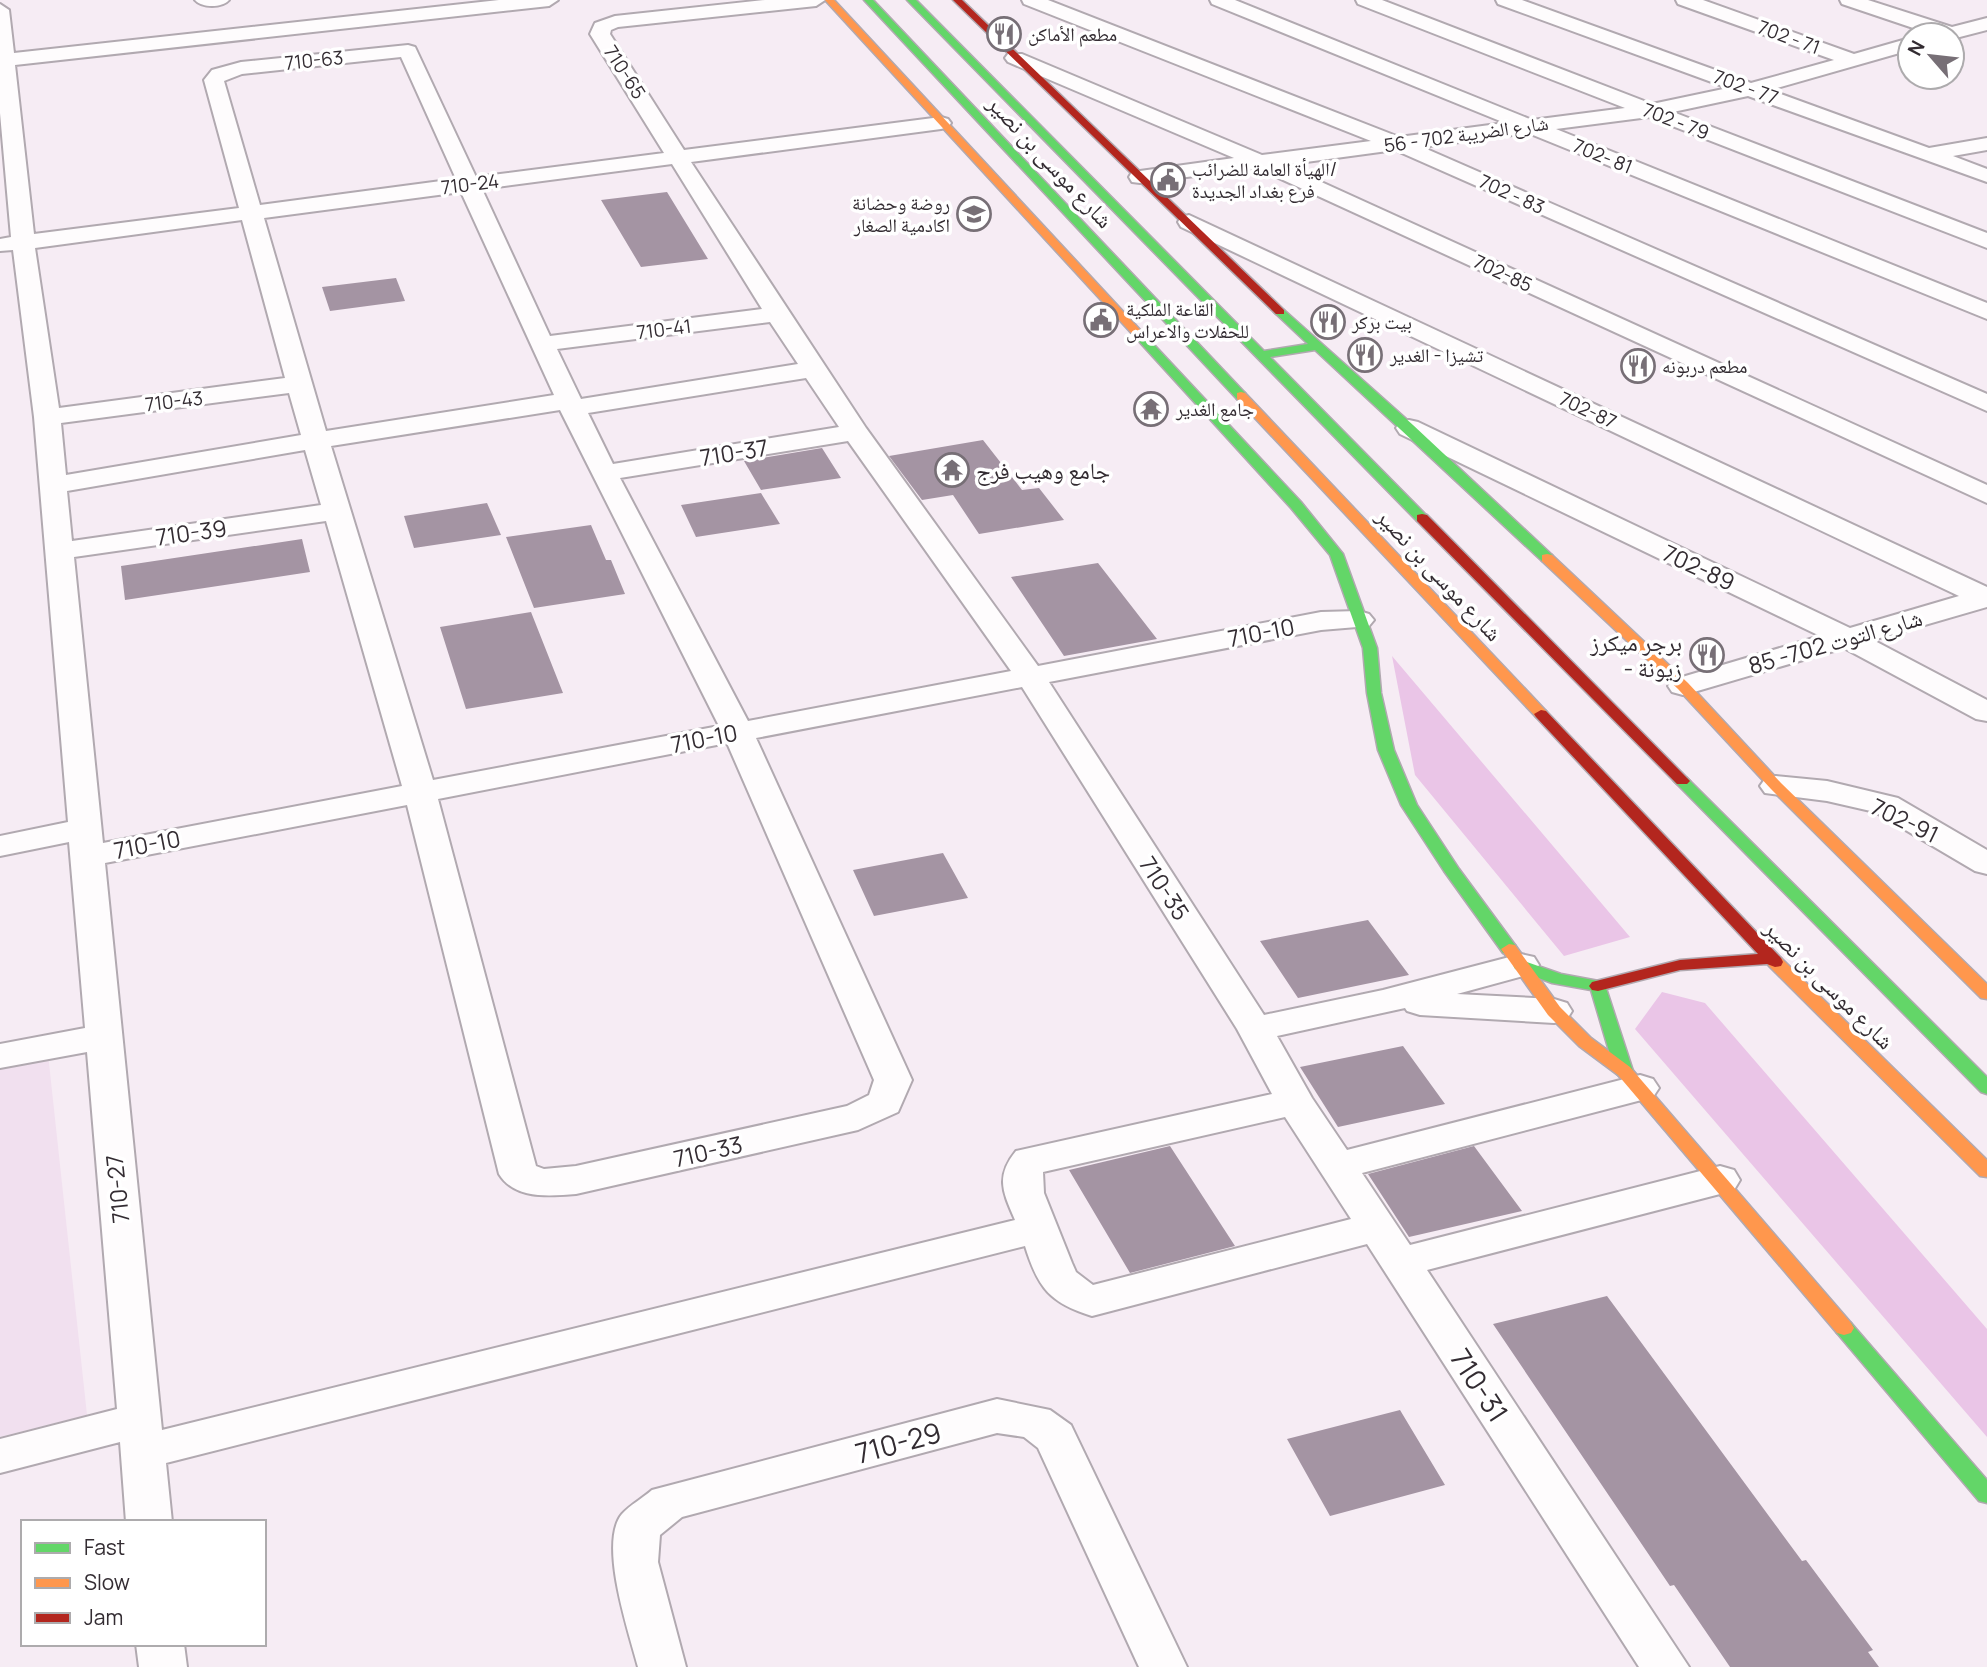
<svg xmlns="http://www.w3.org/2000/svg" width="1987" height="1667" viewBox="0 0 1987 1667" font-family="Manrope,'Noto Naskh Arabic',sans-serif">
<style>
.built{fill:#f1e0ef}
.green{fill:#eac5e7}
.building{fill:#a494a3}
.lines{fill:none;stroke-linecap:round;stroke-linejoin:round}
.street-casing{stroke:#b1a9b0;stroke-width:4}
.fast-casing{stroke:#b1a9b0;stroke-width:3}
.slow-casing{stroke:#b1a9b0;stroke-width:3}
.jam-casing{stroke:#b1a9b0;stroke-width:3}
.street{fill:#fefcfd;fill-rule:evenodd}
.fast{fill:#63d668;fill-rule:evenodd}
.slow{fill:#ff974d;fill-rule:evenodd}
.jam{fill:#b3261e;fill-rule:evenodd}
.labels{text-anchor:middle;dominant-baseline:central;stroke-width:7;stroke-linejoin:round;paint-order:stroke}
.far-poi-label{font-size:19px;fill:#332c32;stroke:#fff;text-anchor:start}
.far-street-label{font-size:19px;fill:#332c32;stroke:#fff}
.street-label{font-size:23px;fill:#332c32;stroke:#fff}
.poi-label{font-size:23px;fill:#332c32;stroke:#fff;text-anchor:start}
.near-street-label{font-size:28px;fill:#332c32;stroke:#fff}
</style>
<rect width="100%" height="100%" fill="#f6ecf4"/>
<path class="built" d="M48,1054l39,361 -87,22v-373z"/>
<path class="green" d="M1392,656l238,281 -66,19 -149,-181z
M1662,992l43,11 282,326v108l-352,-408z"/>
<path class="building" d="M667,192l41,67 -67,8 -40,-67z
M396,278l9,23 -75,10 -8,-24z
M983,440l39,50 17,-2 25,32 -85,14 -26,-39 -31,5 -33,-44z
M822,448l19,30 -80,12 -17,-29z
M761,493l19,31 -84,13 -15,-32z
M487,503l14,32 -87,13 -10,-32z
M591,525l15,35h5l14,34 -91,14 -28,-71z
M302,539l8,33 -185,28 -4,-34z
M1098,563l59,76 -93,17 -53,-79z
M531,612l32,81 -97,16 -26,-82z
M943,853l25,45 -94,18 -21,-46z
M1368,920l41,55 -111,23 -38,-57z
M1403,1046l42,58 -107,23 -38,-60z
M1170,1146l65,100 -105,27 -61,-103z
M1474,1146l48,65 -113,26 -41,-63z
M1607,1296l195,265 4,-1 67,90 -5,2 11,15h-149l-56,-82 -4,1 -177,-262z
M1400,1410l45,75 -115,31 -43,-77z"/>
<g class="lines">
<g class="street-casing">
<path id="street" d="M195,0h34c-7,8 -27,8 -34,0z
M499,0h59l-9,6 -534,59 19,169 205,-26 -35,-128 8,-10 29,-8 167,-17 7,2 61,130 188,-24 -74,-119 5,-11 20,-7 150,-16h60l-9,6 -198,21 -7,3 -1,4 74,116 257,-33 7,2 3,4 -3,4 -7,2 -250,33 175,266 172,238 283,-54 38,-1 10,3 5,6 -5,6 -48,4 -272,52 215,333 119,-25 138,-36 13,3 5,8 -5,8 -77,21 97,5 13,4 5,8 -5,8 -13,4 -134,-8 -13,-4 -2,-3 -128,28 35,62 35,52 293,-75 13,4 6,9 -6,9 -291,76 48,72 310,-79 14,4 6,10 -6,10 -14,4 -293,76 262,397h-50l-272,-423 -275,72c-42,-13 -54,-28 -67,-70l-859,217 6,59h-46l-6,-80 -120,31v-34l117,-30 -30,-357 -87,16v-24l85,-16 -16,-186 -69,14v-20l68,-14 -34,-405 -21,-167 -13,1v-12l11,-2 -11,-124v-109l9,6 5,43zM401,57l55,122 -196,26 -36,-124 18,-7zM672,164l90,145 -212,27 -68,-147zM461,192l93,203 -228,36 -62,-213zM242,220l43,158 -226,30 -24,-160zM770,322l28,42 -217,35 -24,-50zM806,378l33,49 -226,37 -25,-51zM289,393l12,42 -235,40 -5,-52zM560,410l159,316 -286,54 -102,-334zM848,441l163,230 -263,50 -128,-243zM305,450l16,55 -249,36 -5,-50zM326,521l76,265 -299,57 -29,-286zM1022,687l215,342 35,65 -256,57c-21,26 -13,41 -1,69l-853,210 -57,-567 302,-58 92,369c16,26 51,22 77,20l282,-64 40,-18 14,-32 -156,-342zM727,743l147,337 -5,15 -22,11 -271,60 -32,3 -8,-3 -98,-367zM1285,1117l66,102 -258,66 -17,-13 -4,-9 -28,-70 -1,-21z
M1022,0h26l351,137 106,-14 -293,-119 -2,-4h25l297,120 93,-12 -267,-104 -2,-4h26l270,104 76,-16 -230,-84 -2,-4h26l229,83 83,-23 -156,-56 -2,-4h27l151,54 56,-16v12l-140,40 159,58 58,-10v12l-34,6 34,13v13l-239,-86 -75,16 314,121v15l-338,-131 -93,12 431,174v16l-459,-186 -106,14 565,247v17l-592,-261 -111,15 703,320v18l-730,-335 -117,15 -8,-1 -3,-5 3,-5 8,-1 94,-13 -226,-96 -3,-4 3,-4h14l240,101 109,-14 -347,-137z
M1840,0h28l84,27 35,-9v12l-35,9v-4h-18l-92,-31z
M1189,215l798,372v20l-114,33 114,60v21l-11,-2 -132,-71 -150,44 -11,3 -11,-3 -4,-6 4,-6 148,-44 -420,-202 -4,-6 4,-6 9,-2 9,2 432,206 109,-32 -778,-369 -3,-5 3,-5z
M1776,776l51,5 71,17 89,52v24l-12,-3 -100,-59 -48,-11 -62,-8 -5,-7 5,-7z
M997,1399l53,11 21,15 116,242h-48l-101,-219 -14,-11 -27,-4 -315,84 -22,18 -2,27 28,105h-48c-9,-35 -40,-124 -16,-153 8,-9 21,-16 30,-24z
M136,1644h48l3,23h-48z"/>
</g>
<g class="fast-casing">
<path id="fast" d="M864,0h9l372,393v6h-8z
M907,0h9l348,351 44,-7 -34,-32 10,-2 129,115 139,130v6h-10l-227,-211 -45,7 159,161 -2,3h-10z
M1139,332l4,1 158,169 42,52 34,94 4,45 13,57 23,55 42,64 56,76 2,4 -2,4h-12l-59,-82 -43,-66 -23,-55 -11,-57 -4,-45 -33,-93 -39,-47 -156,-171 -2,-2z
M1682,776l5,2 300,299v17l-6,-2 -304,-308 -3,-3 3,-3z
M1521,960l40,14 43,8 29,89 -3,4h-12l-3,-4 -24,-81 -39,-7 -37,-14 -2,-4 2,-4z
M1844,1321l7,2 136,157v23l-8,-2 -142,-168 -3,-5 3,-5z"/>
</g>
<g class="slow-casing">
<path id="slow" d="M825,0h9l309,333v4h-8z
M1241,392l4,1 301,318 2,3 -2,3h-10l-299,-318v-6z
M1547,554l5,1 136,128 93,100 206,201v15l-6,-1 -210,-209 -93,-100 -136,-128v-6z
M1509,944l6,1 45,62 31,31 39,29 221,256 3,5 -3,5 -7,2 -7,-2 -219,-258 -39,-29 -31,-31 -47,-66z
M1775,957l6,1 206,202v17l-7,-1 -211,-210 -2,-4z"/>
</g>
<g class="jam-casing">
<path id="jam" d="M953,0h9l322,310v4h-8z
M1422,514l5,1 260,263 3,3 -3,3h-10l-260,-263v-6z
M1541,710l5,1 235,247 2,4 -2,4 -6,1 -8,-3 -87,6 -82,21 -6,-1 -3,-4 3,-4 88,-22 78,-6 -222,-237 -2,-3z"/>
</g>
<use href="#street" class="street"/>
<use href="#fast" class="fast"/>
<use href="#slow" class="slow"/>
<use href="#jam" class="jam"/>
</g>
<defs>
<g id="restaurant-ring" transform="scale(1.75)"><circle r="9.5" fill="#fff" stroke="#776f76" stroke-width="1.5"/><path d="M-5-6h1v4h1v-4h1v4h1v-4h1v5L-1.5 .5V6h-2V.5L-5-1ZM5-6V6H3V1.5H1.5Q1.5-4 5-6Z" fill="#776f76"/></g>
<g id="civic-ring" transform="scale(1.75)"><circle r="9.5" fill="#fff" stroke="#776f76" stroke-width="1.5"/><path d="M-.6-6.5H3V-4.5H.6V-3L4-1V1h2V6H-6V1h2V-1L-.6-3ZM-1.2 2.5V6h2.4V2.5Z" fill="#776f76"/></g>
<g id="school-ring" transform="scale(1.75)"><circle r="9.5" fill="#fff" stroke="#776f76" stroke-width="1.5"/><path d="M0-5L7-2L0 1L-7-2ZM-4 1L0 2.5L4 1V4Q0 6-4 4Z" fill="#776f76"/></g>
<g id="temple-ring" transform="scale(1.75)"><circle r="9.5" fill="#fff" stroke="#776f76" stroke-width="1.5"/><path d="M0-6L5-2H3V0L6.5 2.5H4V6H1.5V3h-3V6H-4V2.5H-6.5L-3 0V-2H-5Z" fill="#776f76"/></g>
</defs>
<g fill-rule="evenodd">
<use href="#restaurant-ring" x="1004" y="34"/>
<use href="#civic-ring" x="1168" y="180"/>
<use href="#school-ring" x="974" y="214"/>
<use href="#civic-ring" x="1101" y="320"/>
<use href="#restaurant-ring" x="1328" y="322"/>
<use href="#restaurant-ring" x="1365" y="355"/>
<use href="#restaurant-ring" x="1638" y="366"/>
<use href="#temple-ring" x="1151" y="409"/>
<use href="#temple-ring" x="952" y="470"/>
<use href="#restaurant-ring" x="1707" y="655"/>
</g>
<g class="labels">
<g class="far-poi-label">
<text x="1028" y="34">مطعم الأماكن</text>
<text x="1192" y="169">الهيأة العامة للضرائب/<tspan x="1192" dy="22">فرع بغداد الجديدة</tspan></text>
<text x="950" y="203" text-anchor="end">روضة وحضانة<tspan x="950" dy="22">اكادمية الصغار</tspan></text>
<text x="1126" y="309">القاعة الملكية<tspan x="1126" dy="22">للحفلات والاعراس</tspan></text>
<text x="1352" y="322">بيت بركر</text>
<text x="1390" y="355">تشيزا - الغدير</text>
<text x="1662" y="366">مطعم دربونه</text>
<text x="1176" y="409">جامع الغدير</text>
</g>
<g class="far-street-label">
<text transform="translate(1789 37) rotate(20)">702 - 71</text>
<text transform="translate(314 60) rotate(-6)">710-63</text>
<text transform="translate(625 72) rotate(57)">710-65</text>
<text transform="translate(1746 87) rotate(20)">702 - 77</text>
<text transform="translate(1676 121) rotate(21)">702 - 79</text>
<text transform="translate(1466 134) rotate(-8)">شارع الضريبة 702 - 56</text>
<text transform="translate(1603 156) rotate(22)">702- 81</text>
<text transform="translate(470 184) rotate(-7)">710-24</text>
<text transform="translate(1512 194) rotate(24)">702 - 83</text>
<text transform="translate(1503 273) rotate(25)">702-85</text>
<text transform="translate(664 329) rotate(-7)">710-41</text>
<text transform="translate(174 401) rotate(-7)">710-43</text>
<text transform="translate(1588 410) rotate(25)">702-87</text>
</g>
<g class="street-label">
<text transform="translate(1051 161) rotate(47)">شارع موسى بن نصير</text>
<text transform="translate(734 452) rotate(-9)">710-37</text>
<text transform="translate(191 532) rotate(-8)">710-39</text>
<text transform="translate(1699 567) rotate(25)">702-89</text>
<text transform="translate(1440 574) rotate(47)">شارع موسى بن نصير</text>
<text transform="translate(1261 632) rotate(-11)">710-10</text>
<text transform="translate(1835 641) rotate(-16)">شارع التوت 702- 85</text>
<text transform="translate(704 738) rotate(-11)">710-10</text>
<text transform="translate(1905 820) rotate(26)">702-91</text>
<text transform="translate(147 844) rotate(-11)">710-10</text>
<text transform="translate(1165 888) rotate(57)">710-35</text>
<text transform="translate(1830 984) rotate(45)">شارع موسى بن نصير</text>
<text transform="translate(708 1151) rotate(-13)">710-33</text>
<text transform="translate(117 1189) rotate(-96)">710-27</text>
</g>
<g class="poi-label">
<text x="976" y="470">جامع وهيب فرج</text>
<text x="1682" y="642" text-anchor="end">برجر ميكرز<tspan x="1682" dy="26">- زيونة</tspan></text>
</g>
<g class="near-street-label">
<text transform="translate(1480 1385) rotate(57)">710-31</text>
<text transform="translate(898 1442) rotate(-15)">710-29</text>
</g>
</g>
<rect x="21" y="1520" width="245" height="126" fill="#ffffff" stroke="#adabad" stroke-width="2"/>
<rect x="35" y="1543" width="35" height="10" fill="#63d668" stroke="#adabad" stroke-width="2"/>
<text x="84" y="1555" font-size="21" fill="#332c32">Fast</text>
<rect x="35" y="1578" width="35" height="10" fill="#ff974d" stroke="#adabad" stroke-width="2"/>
<text x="84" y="1590" font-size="21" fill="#332c32">Slow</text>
<rect x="35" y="1613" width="35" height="10" fill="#b3261e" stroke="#adabad" stroke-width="2"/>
<text x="84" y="1625" font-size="21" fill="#332c32">Jam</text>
<g transform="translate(1931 56) rotate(298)"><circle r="33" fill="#ffffff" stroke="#adabad" stroke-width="2"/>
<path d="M0-5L12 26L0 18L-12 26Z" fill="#776f76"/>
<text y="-10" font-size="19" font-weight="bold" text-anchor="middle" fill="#332c32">N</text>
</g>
</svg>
